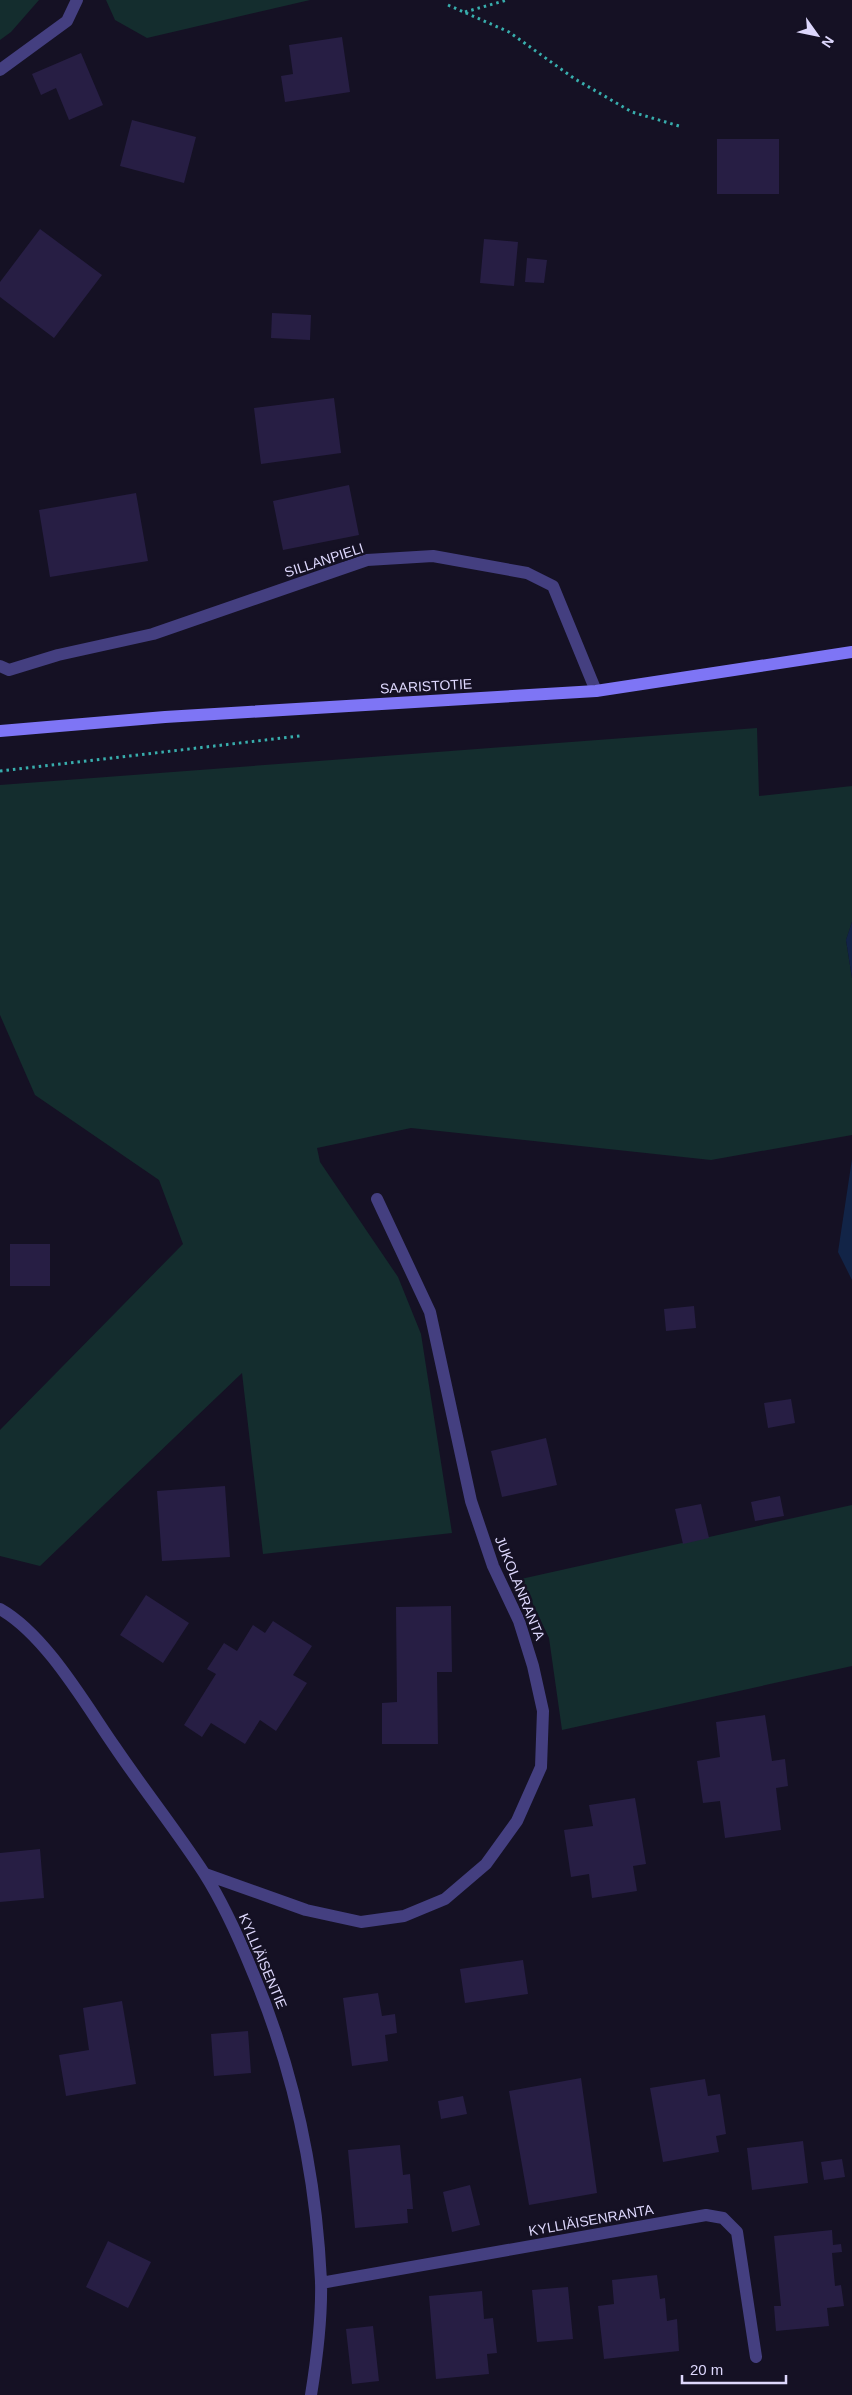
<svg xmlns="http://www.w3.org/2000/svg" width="852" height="2395" viewBox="0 0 852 2395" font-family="Arial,sans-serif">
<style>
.green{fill:#142d2e}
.water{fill:#122447}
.building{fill:#271e44}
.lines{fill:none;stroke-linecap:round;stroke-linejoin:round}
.path{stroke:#38aead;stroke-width:3;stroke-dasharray:2.5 4;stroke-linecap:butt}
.street{stroke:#443f80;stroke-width:12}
.secondary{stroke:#7e75f5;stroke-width:12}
.labels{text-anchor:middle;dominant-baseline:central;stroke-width:5;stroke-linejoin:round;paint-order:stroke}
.street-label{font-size:14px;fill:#ddd7fc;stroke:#151124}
</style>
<rect width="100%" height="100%" fill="#151124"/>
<path class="green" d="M0,0h39l-28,32 -11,8z
M106,0h204l-163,38 -32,-18z
M757,728l2,68 93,-10v136l-6,18 6,38v157l-141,25 -300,-32 -94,20 3,14 78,115 23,57 31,199 -189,21 -21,-181 -202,193 -40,-10v-126l183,-186 -24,-64 -124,-85 -35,-80v-230z
M852,1505v161l-290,64 -13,-92 -28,-59z"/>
<path class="water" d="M852,922v56l-6,-38z
M852,1159v121l-14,-28z"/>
<path class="building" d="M342,37l8,55 -65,10 -4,-26 12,-2 -4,-29z
M81,53l22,52 -34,15 -13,-32 -15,7 -9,-21z
M132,120l64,17 -12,46 -64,-17z
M717,139h62v55h-62z
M40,229l62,46 -48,63 -54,-41v-15z
M484,239l34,3 -4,44 -34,-3z
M527,258l20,2 -3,23 -19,-1z
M272,313l39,2 -1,25 -39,-2z
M334,398l7,55 -80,11 -7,-56z
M349,485l10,50 -76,15 -10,-49z
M136,493l12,68 -98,16 -11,-67z
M10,1244h40v42h-40z
M694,1306l2,22 -30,3 -2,-22z
M791,1399l4,24 -27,5 -4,-25z
M546,1438l11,47 -55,12 -11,-46z
M225,1486l5,71 -68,4 -5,-70z
M780,1496l4,20 -29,5 -4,-19z
M701,1504l8,34 -26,6 -8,-35z
M146,1595l43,28 -26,40 -43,-28z
M451,1606l1,66h-15l1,72h-56v-41l15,-1 -1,-95z
M273,1621l39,25 -19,29 14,8 -31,48 -16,-11 -15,24 -34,-21 -9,14 -18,-12 32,-51 -9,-5 17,-26 13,8 16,-26 12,8z
M765,1715l7,46 13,-2 3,27 -12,2 5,42 -56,8 -5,-37 -17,2 -6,-42 23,-4 -4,-35z
M635,1798l11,66 -13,2 4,25 -45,7 -3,-24 -18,3 -7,-47 29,-4 -4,-21z
M40,1849l4,49 -44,4v-49z
M523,1960l5,34 -63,9 -5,-34z
M378,1993l4,23 13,-2 2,19 -12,2 3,26 -36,5 -9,-68z
M122,2001l14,83 -70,12 -7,-41 30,-5 -6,-42z
M248,2031l3,42 -37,3 -3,-42z
M581,2078l16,115 -68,12 -20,-114z
M705,2079l3,17 12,-2 6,40 -10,2 3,16 -56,10 -13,-74z
M463,2096l4,18 -26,5 -3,-18z
M803,2141l5,42 -56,7 -5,-42z
M400,2145l3,30 7,-1 3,35h-6l1,14 -53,5 -7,-78z
M842,2159l3,18 -21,3 -3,-18z
M470,2185l10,40 -28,7 -9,-40z
M832,2230l1,15 8,-1 1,8 -10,1 3,33 6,-1 3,21 -17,2 2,18 -53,5 -2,-25h7l-7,-70z
M108,2241l43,21 -23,46 -42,-21z
M657,2275l3,24 5,-1 2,23 10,-2 2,32 -75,8 -6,-53 16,-2 -2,-24z
M568,2287l5,52 -36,3 -5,-52z
M482,2291l2,28 9,-1 4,35 -10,1 2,20 -53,5 -7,-83z
M373,2326l6,55 -27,3 -6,-55z"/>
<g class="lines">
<path class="path" d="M448,5l61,27 66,47 57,33 47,14
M465,12l42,-12
M0,771l300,-35"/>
<path class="street" d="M0,70l67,-49 10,-21
M0,666l9,4 49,-15 95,-21 214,-74 66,-4 94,17 26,13 43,105
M0,1609c46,26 85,95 115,138 29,43 61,83 89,126 19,30 34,63 47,95 42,99 65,205 70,313 1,37 -4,77 -10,114
M205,1874l101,36 55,12 43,-6 41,-17 41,-35 31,-43 24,-54 2,-56 -10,-45 -14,-45 -26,-55 -22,-65 -41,-189 -53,-113
M321,2283l385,-68 17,3 14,14 19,125"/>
<path class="secondary" d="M0,731l165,-14 431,-26 256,-39"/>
</g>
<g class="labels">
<g class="street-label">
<text transform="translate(324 560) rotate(-18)">SILLANPIELI</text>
<text transform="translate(426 686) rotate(-3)">SAARISTOTIE</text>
<text transform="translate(520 1588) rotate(68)">JUKOLANRANTA</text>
<text transform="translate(263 1961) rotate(67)">KYLLIÄISENTIE</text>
<text transform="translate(591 2220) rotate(-10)">KYLLIÄISENRANTA</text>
</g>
</g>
<g transform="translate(817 35) rotate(123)" stroke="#151124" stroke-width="4" paint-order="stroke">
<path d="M0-4L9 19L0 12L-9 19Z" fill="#ddd7fc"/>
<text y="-8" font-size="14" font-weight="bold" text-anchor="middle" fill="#ddd7fc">N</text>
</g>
<path d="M682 2375v8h104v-8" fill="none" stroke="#ddd7fc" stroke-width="2.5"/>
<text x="690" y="2375" font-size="15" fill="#ddd7fc" stroke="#151124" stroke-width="4" paint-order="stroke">20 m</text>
</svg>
